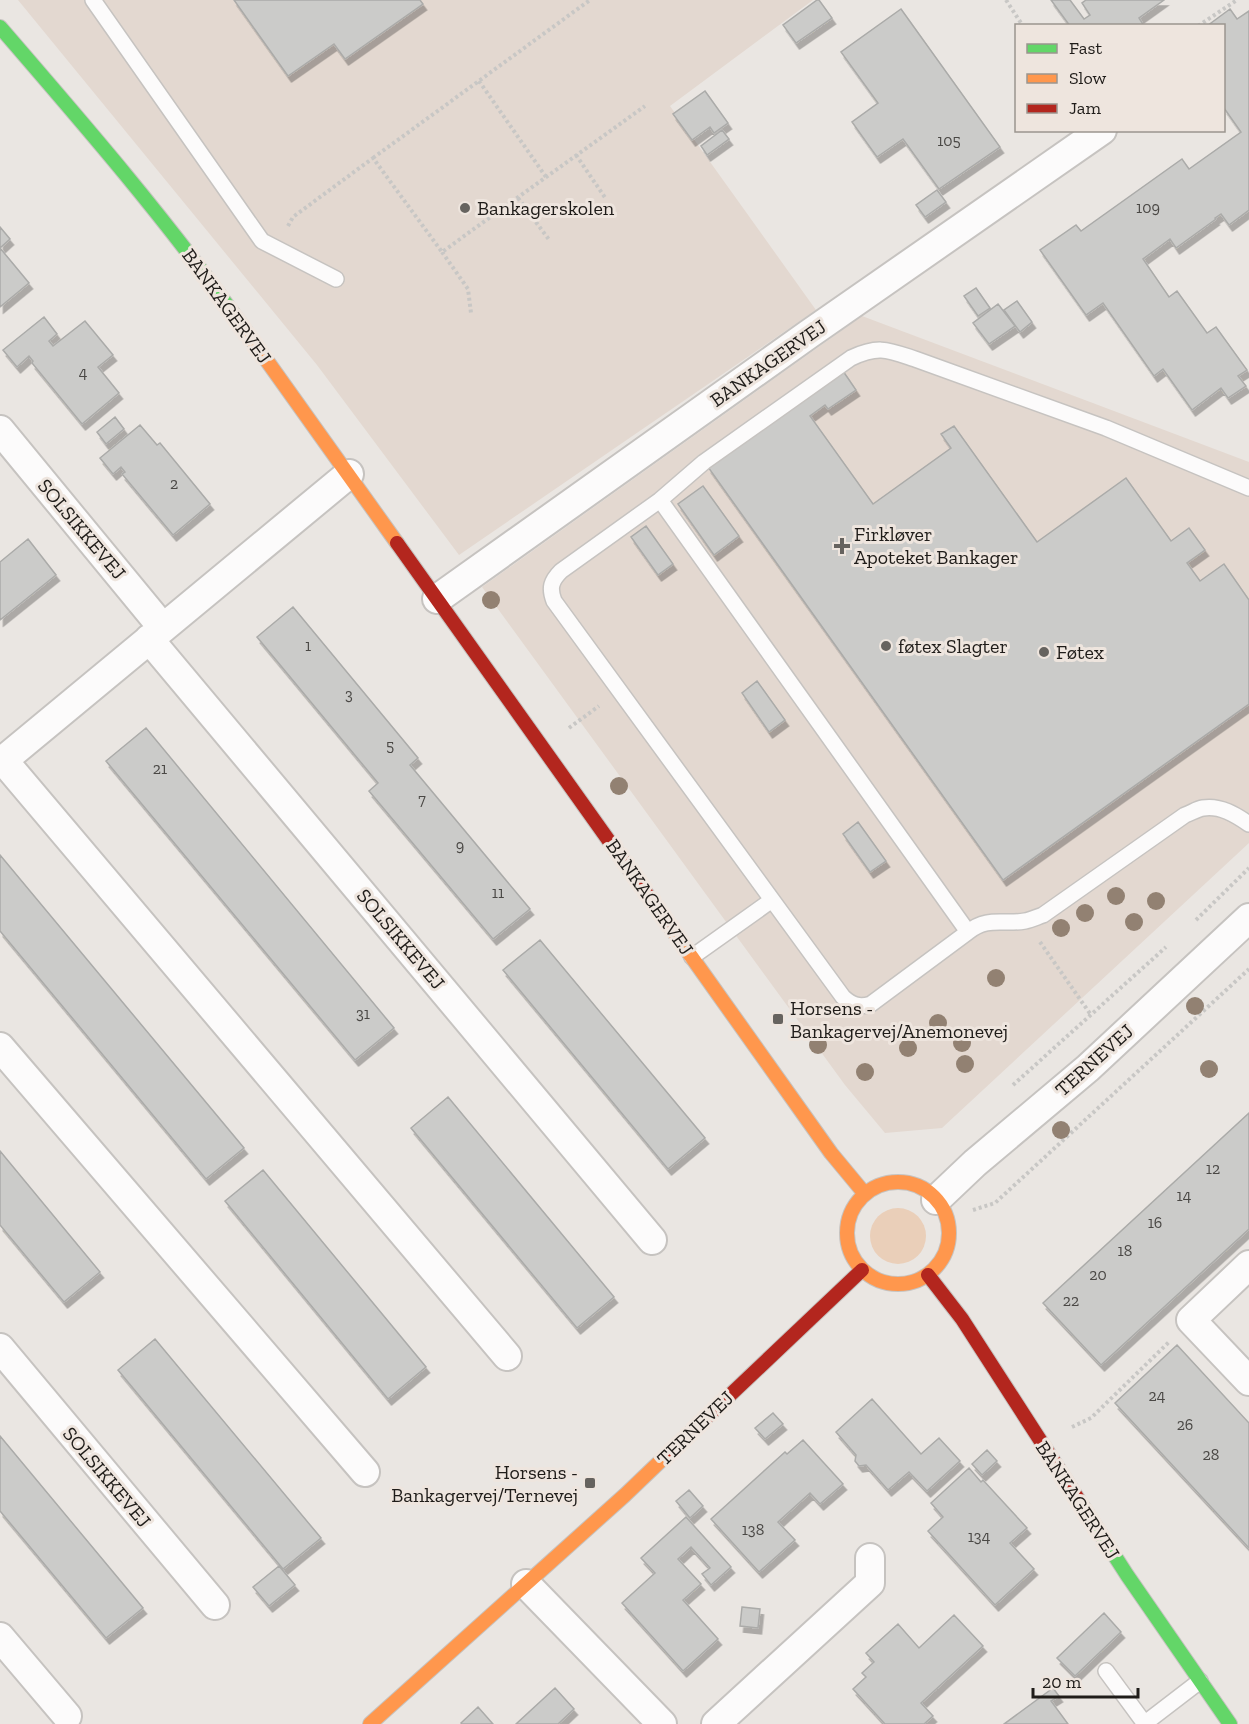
<svg xmlns="http://www.w3.org/2000/svg" width="1249" height="1724" viewBox="0 0 1249 1724" font-family="'Zilla Slab',serif">
<style>
.built{fill:#e3d8d0}
.green{fill:#eacfb9}
.building{fill:#cbcbc9;stroke:#ababa9;stroke-width:1.5;filter:url(#shadow)}
.lines{fill:none;stroke-linecap:round;stroke-linejoin:round}
.lane-casing{stroke:#c6c3c0;stroke-width:18}
.street-casing{stroke:#c6c3c0;stroke-width:32}
.fast-casing{stroke:#c6c3c0;stroke-width:16}
.slow-casing{stroke:#c6c3c0;stroke-width:16}
.jam-casing{stroke:#c6c3c0;stroke-width:16}
.path{stroke:#c8c7c5;stroke-width:4;stroke-dasharray:3 3;stroke-linecap:butt}
.lane{stroke:#fcfbfb;stroke-width:15}
.street{stroke:#fcfbfb;stroke-width:28}
.fast{stroke:#63d668;stroke-width:14}
.slow{stroke:#ff974d;stroke-width:14}
.jam{stroke:#b3261e;stroke-width:14}
.tree{fill:#928172}
.poi-dot{fill:#66635f;stroke:#eee5de;stroke-width:2}
.labels{text-anchor:middle;dominant-baseline:central;stroke-width:6;stroke-linejoin:round;paint-order:stroke}
.number-label{font-size:16px;fill:#4a4845}
.poi-label{font-size:20px;fill:#1f1c19;stroke:#eee5de;text-anchor:start}
.street-label{font-size:20px;fill:#1f1c19;stroke:#eee5de}
</style>
<defs>
<filter id="shadow"><feDropShadow dx="3.5" dy="6" stdDeviation="0" flood-color="#0004"/></filter>
</defs>
<rect width="100%" height="100%" fill="#eae6e2"/>
<path class="built" d="M18,0h795l-143,106 146,204 -357,245 -142,-190z
M862,316l387,146v381l-307,285 -57,5 -40,-48 -363,-498z"/>
<path class="green" d="M870 1236a28 28 0 1 1 56 0a28 28 0 1 1-56 0Z"/>
<path class="building" d="M234,0h186l3,4 -78,55 -11,-15 -46,32z
M817,0h2l13,18 -36,25 -13,-18z
M1051,0h19l14,19 6,-4 -8,-12 4,-3h78l-25,18 5,8h-74z
M901,9l99,138 -61,42 -36,-50 -26,18 -25,-35 26,-19 -37,-51z
M1230,9l7,10 12,-8v199l-20,15 -8,-11 -6,4 1,1 -40,29 -6,-9 -27,20 26,38 8,-6 30,42 9,-6 31,43 -9,6 8,10 -18,12 -7,-10 -29,22 -29,-41 -9,7 -51,-73 -17,12 -46,-65 36,-25 5,6 101,-72 7,10 52,-37 -17,-24v-82h-17z
M705,91l23,32 -14,10 -4,-6 -18,13 -19,-26z
M722,130l7,9 -22,16 -6,-9z
M937,190l9,12 -21,15 -9,-12z
M0,227l10,12 -10,9z
M0,248l29,35 -29,24z
M976,288l14,20 -12,8 -14,-20z
M1017,301l15,21 -12,10 -16,-22z
M998,304l17,22 -26,18 -16,-21z
M44,317l13,17 -8,7 4,5 32,-25 28,34 -15,12 21,26 -37,31 -50,-61 1,-2 -4,-5 -12,11 -14,-17z
M843,371l13,19 -28,19 -3,-4 -15,11 63,88 78,-56 -10,-14 13,-8 83,116 89,-64 45,63 18,-13 16,22 -18,13 13,18 24,-17 25,36v104l-246,176 -295,-413z
M115,417l9,12 -18,15 -9,-12z
M140,425l17,20 3,-2 50,61 -37,31 -51,-61 3,-2 -4,-5 -8,7 -13,-16z
M703,486l36,50 -25,19 -36,-51z
M646,526l27,38 -15,11 -27,-38z
M28,539l28,36 -56,45v-58z
M293,607l125,151 -8,7 120,144 -37,30 -124,-148 9,-8 -121,-146z
M757,681l28,39 -16,12 -27,-39z
M146,728l248,300 -39,32 -249,-299z
M858,822l28,39 -16,11 -27,-38z
M0,855l244,293 -38,31 -206,-248z
M540,940l165,198 -37,31 -165,-199z
M448,1097l166,200 -37,31 -166,-200z
M1249,1113v116l-148,136 -58,-62z
M0,1151l100,121 -36,30 -64,-77z
M263,1170l163,197 -38,32 -163,-198z
M155,1339l166,199 -38,31 -165,-199z
M1177,1345l72,78v125l-134,-145z
M872,1399l49,55 18,-16 21,23 -33,30 -18,-19 -21,18 -22,-25 -7,1 -4,-5 1,-6 -20,-23z
M773,1413l10,11 -18,15 -10,-11z
M0,1436l143,172 -37,30 -106,-127z
M803,1440l40,44 -23,20 -10,-11 -32,29 17,18 -36,32 -48,-53 74,-67 2,2z
M987,1450l10,11 -15,14 -10,-11z
M969,1468l12,14 2,-2 44,48 -17,15 24,26 -39,36 -67,-74 15,-14 -12,-14z
M689,1490l14,16 -13,12 -14,-17z
M686,1517l45,50 -20,18 -9,-11 8,-6 -19,-21 -13,12 23,25 -18,16 35,39 -35,32 -61,-68 33,-30 -14,-15z
M279,1566l16,19 -26,21 -16,-19z
M742,1607l18,2 -2,19 -18,-2z
M1104,1613l17,19 -46,44 -18,-18z
M954,1615l29,31 -62,57 12,13 -9,8h-39l-32,-35 13,-12 -4,-4 12,-11 -8,-9 32,-29 21,24z
M555,1688l19,21 -16,15h-42z
M1053,1688l6,8 -8,5 17,23h-64z
M478,1707l15,17h-31l-1,-1z"/>
<g class="lines">
<g class="lane-casing">
<path id="lane" d="M93,0l169,241 74,38
M660,500l44,-38 147,-104c28,-13 37,-8 64,1l191,69 143,60
M968,932l-308,-432 -99,71c-10,10 -12,17 -7,30l289,396c9,8 16,11 28,7l97,-72c20,-16 35,-7 57,-11 6,-1 12,-4 18,-6l142,-100c6,-2 12,-6 18,-7 17,-3 33,7 46,16
M692,957l80,-57
M1106,1671l39,53
M1144,1724l56,-43"/>
</g>
<g class="street-casing">
<path id="street" d="M0,430l163,198
M437,599l372,-265 293,-204
M149,639l503,601
M3,760l504,596
M0,763l349,-289
M0,1047l365,425
M936,1200l39,-37 113,-95 161,-150
M1249,1265l-58,55 58,61
M0,1348l215,257
M526,1584l136,140
M0,1637l67,79
M716,1724l154,-141v-25"/>
</g>
<g class="fast-casing">
<path id="fast" d="M0,27c83,96 167,193 240,296
M1091,1519l36,56 103,149"/>
</g>
<g class="slow-casing">
<path id="slow" d="M240,323l157,220
M666,921l165,232 34,41
M847 1233a51 51 0 1 1 102 0a51 51 0 1 1-102 0Z
M370,1724l255,-229 47,-45"/>
</g>
<g class="jam-casing">
<path id="jam" d="M397,543l269,378
M928,1275l34,44 129,200
M672,1450l190,-180"/>
</g>
<path class="path" d="M1006,0l17,26
M1198,26l39,-26
M479,81l67,96
M576,155l30,44
M373,158l217,-158
M518,198l32,43
M288,226l5,-9 80,-59 69,94 203,-146
M442,252l26,37 3,24
M569,728l30,-22
M1196,920l53,-52
M1040,942l51,73
M1013,1085l153,-138
M973,1210l22,-7 254,-234
M1072,1427l19,-9 78,-76"/>
<use href="#lane" class="lane"/>
<use href="#street" class="street"/>
<use href="#fast" class="fast"/>
<use href="#slow" class="slow"/>
<use href="#jam" class="jam"/>
</g>
<g class="tree">
<circle cx="491" cy="600" r="9"/>
<circle cx="619" cy="786" r="9"/>
<circle cx="1116" cy="896" r="9"/>
<circle cx="1156" cy="901" r="9"/>
<circle cx="1085" cy="913" r="9"/>
<circle cx="1134" cy="922" r="9"/>
<circle cx="1061" cy="928" r="9"/>
<circle cx="996" cy="978" r="9"/>
<circle cx="1195" cy="1006" r="9"/>
<circle cx="938" cy="1023" r="9"/>
<circle cx="962" cy="1043" r="9"/>
<circle cx="818" cy="1045" r="9"/>
<circle cx="908" cy="1048" r="9"/>
<circle cx="965" cy="1064" r="9"/>
<circle cx="1209" cy="1069" r="9"/>
<circle cx="865" cy="1072" r="9"/>
<circle cx="1061" cy="1130" r="9"/>
</g>
<g class="poi-dot">
<circle cx="465" cy="208" r="6"/>
<path d="M839 537h6v6h6v6h-6v6h-6v-6h-6v-6h6z"/>
<circle cx="886" cy="646" r="6"/>
<circle cx="1044" cy="652" r="6"/>
<rect x="772" y="1013" width="12" height="12" rx="3"/>
<rect x="584" y="1477" width="12" height="12" rx="3"/>
</g>
<g class="labels">
<g class="number-label">
<text x="949" y="140">105</text>
<text x="1148" y="207">109</text>
<text x="83" y="372">4</text>
<text x="174" y="483">2</text>
<text x="308" y="645">1</text>
<text x="349" y="694">3</text>
<text x="390" y="745">5</text>
<text x="160" y="768">21</text>
<text x="422" y="799">7</text>
<text x="460" y="845">9</text>
<text x="498" y="892">11</text>
<text x="363" y="1013">31</text>
<text x="1213" y="1168">12</text>
<text x="1184" y="1195">14</text>
<text x="1155" y="1222">16</text>
<text x="1125" y="1250">18</text>
<text x="1098" y="1274">20</text>
<text x="1071" y="1300">22</text>
<text x="1157" y="1395">24</text>
<text x="1185" y="1424">26</text>
<text x="1211" y="1454">28</text>
<text x="753" y="1529">138</text>
<text x="979" y="1536">134</text>
</g>
<g class="poi-label">
<text x="477" y="208">Bankagerskolen</text>
<text x="854" y="534">Firkløver<tspan x="854" dy="23">Apoteket Bankager</tspan></text>
<text x="898" y="646">føtex Slagter</text>
<text x="1056" y="652">Føtex</text>
<text x="790" y="1008">Horsens -<tspan x="790" dy="23">Bankagervej/Anemonevej</tspan></text>
<text x="578" y="1472" text-anchor="end">Horsens -<tspan x="578" dy="23">Bankagervej/Ternevej</tspan></text>
</g>
<g class="street-label">
<text transform="translate(227 306) rotate(54)">BANKAGERVEJ</text>
<text transform="translate(768 363) rotate(-35)">BANKAGERVEJ</text>
<text transform="translate(82 529) rotate(50)">SOLSIKKEVEJ</text>
<text transform="translate(650 897) rotate(55)">BANKAGERVEJ</text>
<text transform="translate(401 939) rotate(50)">SOLSIKKEVEJ</text>
<text transform="translate(1094 1060) rotate(-42)">TERNEVEJ</text>
<text transform="translate(695 1428) rotate(-44)">TERNEVEJ</text>
<text transform="translate(107 1477) rotate(50)">SOLSIKKEVEJ</text>
<text transform="translate(1078 1500) rotate(57)">BANKAGERVEJ</text>
</g>
</g>
<rect x="1015" y="24" width="210" height="108" fill="#eee5de" stroke="#9b958f" stroke-width="1.5"/>
<rect x="1027" y="44" width="30" height="9" fill="#63d668" stroke="#9b958f" stroke-width="1.5"/>
<text x="1069" y="54" font-size="18" fill="#1f1c19">Fast</text>
<rect x="1027" y="74" width="30" height="9" fill="#ff974d" stroke="#9b958f" stroke-width="1.5"/>
<text x="1069" y="84" font-size="18" fill="#1f1c19">Slow</text>
<rect x="1027" y="104" width="30" height="9" fill="#b3261e" stroke="#9b958f" stroke-width="1.5"/>
<text x="1069" y="114" font-size="18" fill="#1f1c19">Jam</text>
<path d="M1033 1688v9h105v-9" fill="none" stroke="#1f1c19" stroke-width="3"/>
<text x="1042" y="1688" font-size="18" fill="#1f1c19" stroke="#eee5de" stroke-width="4.5" paint-order="stroke">20 m</text>
</svg>
